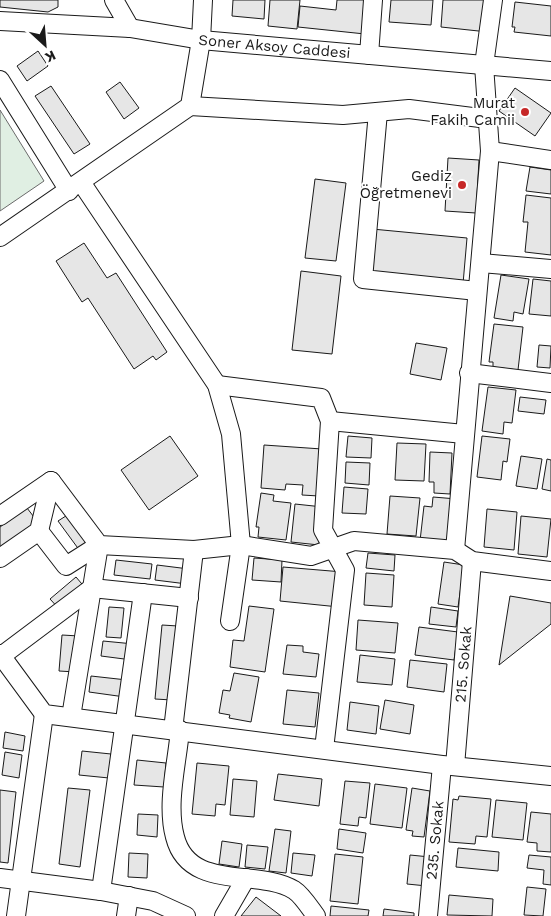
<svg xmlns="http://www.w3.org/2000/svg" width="551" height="916" viewBox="0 0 551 916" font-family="'Work Sans',sans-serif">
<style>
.green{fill:#e0efe3;stroke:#6a6a6a}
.building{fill:#e6e6e6;stroke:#1a1a1a}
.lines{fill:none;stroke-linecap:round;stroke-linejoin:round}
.minor-casing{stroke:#1a1a1a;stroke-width:20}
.minor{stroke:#fff;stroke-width:18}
.poi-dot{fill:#c62828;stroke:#fff;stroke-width:2}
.labels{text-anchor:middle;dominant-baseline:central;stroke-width:4;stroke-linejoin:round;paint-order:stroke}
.street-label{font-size:15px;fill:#1a1a1a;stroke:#fff}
.poi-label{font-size:15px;fill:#1a1a1a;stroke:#fff;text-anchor:end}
</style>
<rect width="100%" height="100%" fill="#fff"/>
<path class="green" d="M0,110l44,71 -44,30z"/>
<path class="building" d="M0,0h58v7l-10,5 -48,-5z
M233,0h32l-1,19 -32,-3z
M270,0h30l-3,29 -29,-3z
M337,0h32l-4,34 -67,-7 2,-21 36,4z
M391,0h42l-2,25 -42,-3z
M443,0h48l-3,32 -47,-5z
M515,2l36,4v30l-37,-4 1,-5h-3z
M38,51l10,15 -21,15 -10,-15z
M120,82l19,26 -15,11 -18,-27z
M51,86l39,58 -16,10 -39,-58z
M515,88l36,25 -16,23 -36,-25z
M448,158l31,2 -3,53 -31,-2z
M530,167l21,3v24l-25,-3z
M315,179l31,4 -10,78 -31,-3z
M526,195l25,3v57l-26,-3 3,-30h-5z
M372,229l95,9 -4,46 -95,-9z
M84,243l23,35 9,-5 51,79 -11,8 -3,-4 -19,13 -46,-71 -6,4 -26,-41z
M301,271l40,5 -9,78 -40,-4z
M501,275l28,4 -6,35 -9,-2 -1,9 -19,-3z
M533,279l18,2v35l-22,-2z
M494,324l29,3 -5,43 -25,-3v-5h-4z
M416,343l31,5 -6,32 -31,-6z
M539,345l12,1 -1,22 -13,-1z
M488,387l28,3 -4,33 -8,-1 -1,12 -21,-3z
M520,397l26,3 -2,14 -26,-3z
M170,436l28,40 -49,34 -28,-40z
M348,436l24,2 -1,20 -25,-1z
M482,436l28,3 -3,23 -4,-1 -2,19 -24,-3z
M397,443l29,1 -2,37 -29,-1z
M264,445l58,4 -3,47 -17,-1 1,-10 -17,-1 -1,6 -24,-2z
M430,452l22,1 -2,41 -16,-1v-11h-5z
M521,456l21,3 -5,30 -21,-3z
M547,459l4,1v31l-9,-2z
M346,462l24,1 -1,22 -24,-2z
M344,487l24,2 -2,25 -24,-1z
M261,493l13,2 -1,6 18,2 -5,37 -28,-3 1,-10h-3z
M390,496l30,2 -4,38 -29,-2z
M433,497l24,2 -4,45 -33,-3 4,-35 8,1z
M295,504l28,3 -4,38 -28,-3z
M27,508l10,13 -37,27v-21z
M487,509l30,3 -3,38 -30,-3z
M69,514l21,30 -10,7 -22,-30z
M521,516l30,3 -4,38 -29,-3z
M368,553l27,2 -1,16 -28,-3z
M254,558l28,2 -1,22 -29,-2z
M116,560l36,4 -2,15 -36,-4z
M444,562l20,3 -6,42 -20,-3z
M157,565l32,4 -2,15 -32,-4z
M283,567l60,5 -4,35 -59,-6z
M366,573l28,2 -2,32 -28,-2z
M76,577l11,13 -26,21 -11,-12z
M510,596l41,7v21l-52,41z
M249,606l25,3 -9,63 -35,-5 3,-27 11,1z
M109,607l15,1 -3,30 -15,-1z
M431,607l27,4 -2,16 -27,-3z
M358,620l40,3 -3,30 -39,-3z
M162,625l16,1 -6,74 -17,-1z
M419,627l39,5 -4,28 -39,-5z
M62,635l17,1 -3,36 -17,-1z
M103,641l31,3 -2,16 -31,-4z
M287,645l16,1v6l16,2 -3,23 -33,-3z
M360,655l35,4 -3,26 -35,-3z
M410,660l37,4 -3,28 -37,-5z
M234,673l25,4 -8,45 -22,-4 1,-3 -11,-2 4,-23 7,1z
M91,676l36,4 -2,17 -36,-5z
M287,690l32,3 -4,34 -32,-3z
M385,700l29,5 -4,29 -30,-5z
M350,702l29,4 -3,28 -29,-4z
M5,732l20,4 -2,15 -20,-3z
M82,751l29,3 -2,24 -30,-3z
M5,752l17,3 -3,23 -17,-3z
M137,760l29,3 -2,24 -30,-2z
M197,763l32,3 -4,39 -9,-1 -1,12 -23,-2z
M278,774l44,5 -3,27 -45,-6z
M233,779l24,2 -3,36 -24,-2z
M345,781l25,2 -4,35 -7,-1 -1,9 -18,-2z
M375,784l32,4 -5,40 -32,-4z
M68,788l22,2 -10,77 -21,-3z
M412,788l18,3 -6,46 -12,-1 1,-5 -7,-1z
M0,790l16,2 -8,71 -8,-1z
M459,796l32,3 -4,38 -11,-1 -1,8 -26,-2 4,-43 5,1z
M496,800l31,3 -4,37 -31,-3z
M531,812l20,2v38l-14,-1v-8l-10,-1z
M138,814l20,1 -1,22 -20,-2z
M275,829l16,2 -5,42 -17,-2z
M339,829l27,4 -3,20 -26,-4z
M222,841l20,3 -3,23 -20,-3z
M247,845l21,2 -3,22 -20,-2z
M458,848l41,4 -1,19 -42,-4z
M129,853l19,1 -1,24 -19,-1z
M293,853l22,2 -3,21 -21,-3z
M335,854l28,3 -5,47 -28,-3z
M410,855l20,2 -3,29 -20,-2z
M529,855l22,2v28l-8,-1 1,-14 -17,-2z
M527,887l19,2 -3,27 -19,-1z
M449,895l44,4 -1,17 -45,-1z
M256,897l25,19h-40z
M331,906l38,4 -1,6h-38z
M384,909l30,4v3h-31z"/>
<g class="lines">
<g class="minor-casing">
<g id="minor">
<path d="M114,0l16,28"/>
<path id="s1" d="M0,21l130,7 71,12 350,31"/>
<path d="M369,55l4,-55"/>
<path d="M0,80l69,111"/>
<path d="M190,106l153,9 66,-6 79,10"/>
<path d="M378,112l-15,167 114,12"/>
<path d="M490,151l61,9"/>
<path d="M81,182l136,203 14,49 10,111 -11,76"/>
<path d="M0,237l190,-131 11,-66 2,-40"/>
<path d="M481,263l70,6"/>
<path d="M469,373l82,10"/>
<path d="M217,385l104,13 9,23 -7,109 22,40 -21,179"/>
<path d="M330,421l134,13"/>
<path d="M0,516l51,-35 48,64 95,5 47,-5 70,11 43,-15 101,9 17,11 79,10"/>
<path d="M39,531l27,35 33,-21"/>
<path d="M455,550l35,-399 -6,-86 9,-65"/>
<path d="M0,558l39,-27 12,-50"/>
<path d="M0,654l44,60 398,51 109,11"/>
<path d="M0,657l92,-69 97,10"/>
<path d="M71,717l28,-172"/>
<path d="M173,730l21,-180"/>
<path d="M180,730c-3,34 -14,74 -5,107 14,55 83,31 119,53 8,5 16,18 22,26"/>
<path id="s2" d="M455,766l17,-205"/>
<path d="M0,878l101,13 52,10 33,15"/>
<path d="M101,891l42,-298"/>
<path d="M16,916l28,-202"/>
<path d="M126,916l3,-20"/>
<path d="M224,916l22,-38"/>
<path id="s3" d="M428,916l14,-151"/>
</g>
</g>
<use href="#minor" class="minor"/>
</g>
<g class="poi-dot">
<circle cx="525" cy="112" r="5"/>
<circle cx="462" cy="185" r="5"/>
</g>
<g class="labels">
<g class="street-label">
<text stroke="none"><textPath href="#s1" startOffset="276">Soner Aksoy Caddesi</textPath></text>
<text stroke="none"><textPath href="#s2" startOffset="102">215. Sokak</textPath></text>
<text stroke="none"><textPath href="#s3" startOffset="76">235. Sokak</textPath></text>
</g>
<g class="poi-label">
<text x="515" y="103">Murat<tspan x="515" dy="17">Fakih Camii</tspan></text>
<text x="452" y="176">Gediz<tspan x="452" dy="17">Öğretmenevi</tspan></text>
</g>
</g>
<g transform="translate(45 45) rotate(154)" stroke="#ffffff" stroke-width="4" paint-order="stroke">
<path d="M0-4L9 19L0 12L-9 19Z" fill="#1a1a1a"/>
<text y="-8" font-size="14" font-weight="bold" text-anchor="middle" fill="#1a1a1a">K</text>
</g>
</svg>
